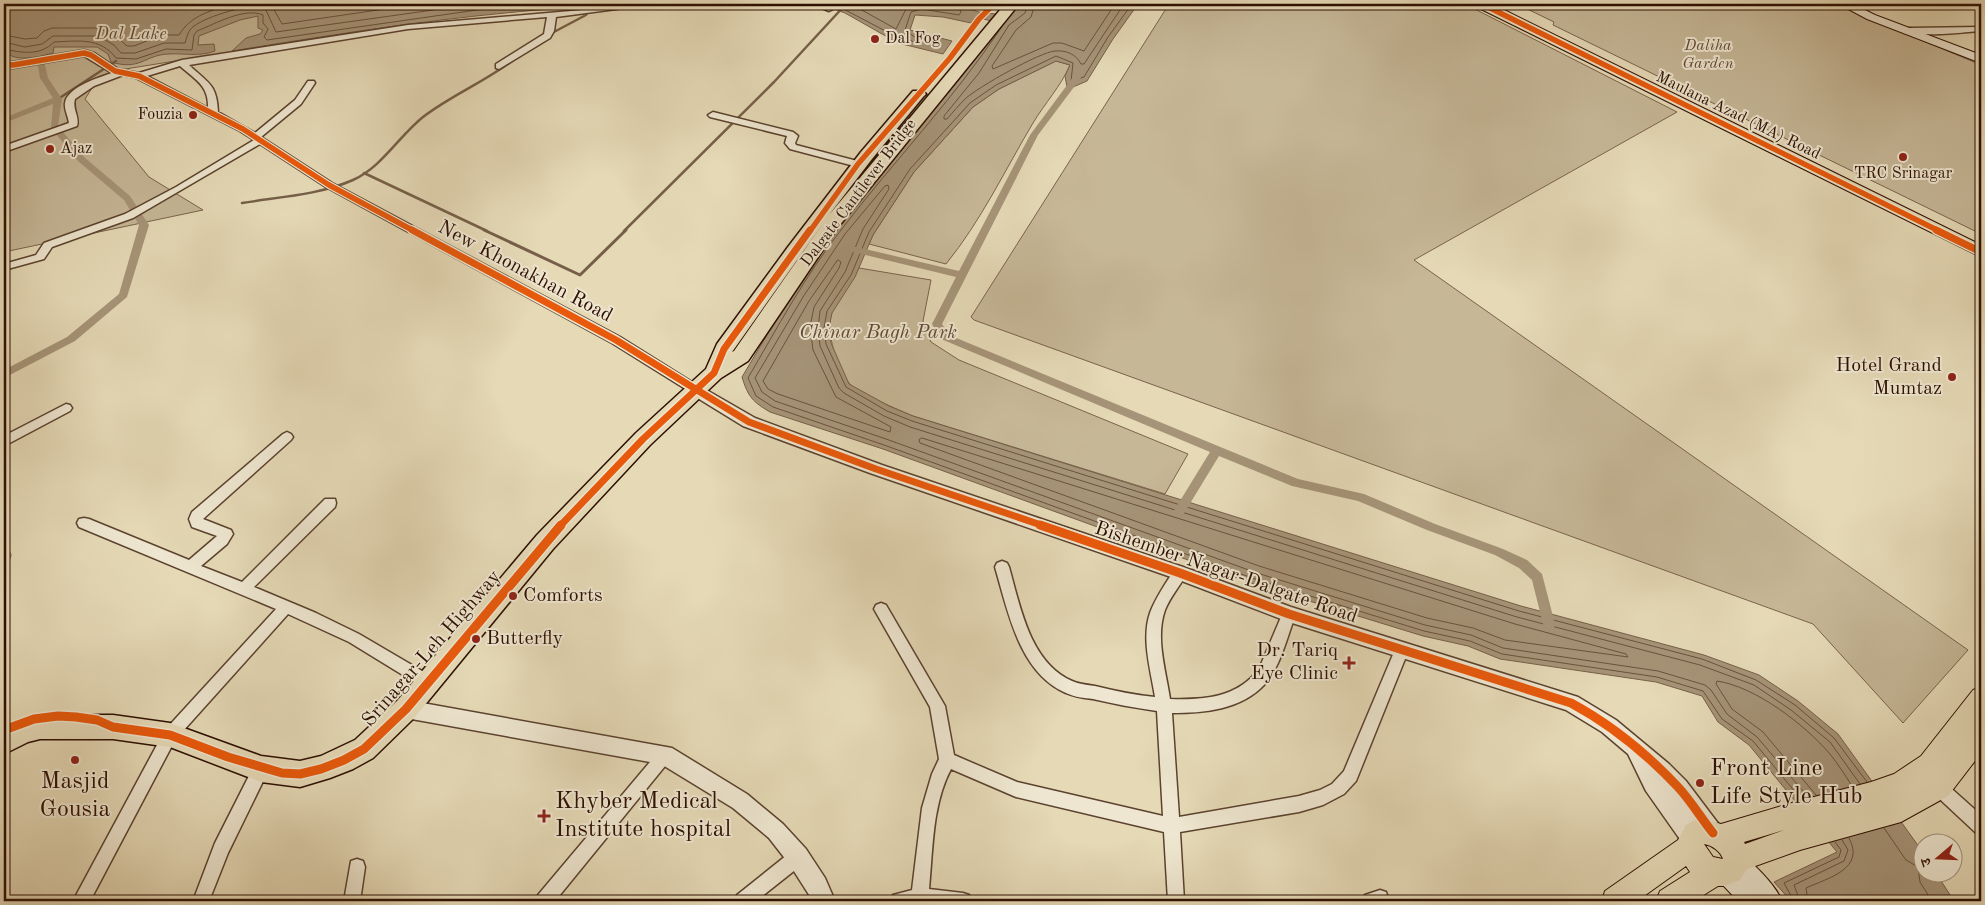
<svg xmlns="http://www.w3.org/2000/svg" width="1985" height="905" viewBox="0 0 1985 905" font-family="'Old Standard TT','Noto Serif Devanagari',serif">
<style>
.green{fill:#c6b797;stroke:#7a634c}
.water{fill:#a69478;stroke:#765f48}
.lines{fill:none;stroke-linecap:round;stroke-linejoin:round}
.shore{stroke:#6a523c;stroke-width:1}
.stream-far1{stroke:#765f48;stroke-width:2.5}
.stream{stroke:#765f48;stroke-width:3}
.canal{fill:#a69478;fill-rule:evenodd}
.minor-casing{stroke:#5b422e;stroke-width:3}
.tertiary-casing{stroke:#5b422e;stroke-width:3}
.secondary-casing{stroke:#2d0f01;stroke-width:2}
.primary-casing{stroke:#2d0f01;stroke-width:2}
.trunk-casing{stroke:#2d0f01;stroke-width:3}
.minor{fill:#eee6d0;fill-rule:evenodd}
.tertiary{fill:#eee6d0;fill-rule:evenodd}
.secondary{fill:#eee6d0;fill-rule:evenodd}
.primary{fill:#e5d9b6;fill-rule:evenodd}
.trunk{fill:#e5d9b6;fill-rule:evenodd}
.cycleway-far2-casing{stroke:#eee6d0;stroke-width:8}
.cycleway-far1-casing{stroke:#eee6d0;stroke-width:10}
.cycleway-casing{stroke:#eee6d0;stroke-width:12}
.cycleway-far2{stroke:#e8590c;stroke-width:5.5}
.cycleway-far1{stroke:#e8590c;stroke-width:7}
.cycleway{stroke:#e8590c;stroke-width:9}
.poi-dot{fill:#8f2418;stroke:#eee6d0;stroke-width:2}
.labels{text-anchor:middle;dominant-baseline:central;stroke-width:4;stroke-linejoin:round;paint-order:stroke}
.far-poi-label{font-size:16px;fill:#2d0f01;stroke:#eee6d0;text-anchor:start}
.far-park-label{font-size:16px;font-style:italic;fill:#634a36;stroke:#eee6d0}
.far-street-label{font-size:16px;fill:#2d0f01;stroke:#eee6d0}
.far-water-label{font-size:18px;font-style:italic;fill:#634b37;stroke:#eee6d0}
.street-label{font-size:20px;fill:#2d0f01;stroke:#eee6d0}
.park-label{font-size:20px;font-style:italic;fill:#634a36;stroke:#eee6d0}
.poi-label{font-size:20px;fill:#2d0f01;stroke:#eee6d0;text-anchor:end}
.near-poi-label{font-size:24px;fill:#2d0f01;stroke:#eee6d0;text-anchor:start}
</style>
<rect width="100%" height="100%" fill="#e5d9b6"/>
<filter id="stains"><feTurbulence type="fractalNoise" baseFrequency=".004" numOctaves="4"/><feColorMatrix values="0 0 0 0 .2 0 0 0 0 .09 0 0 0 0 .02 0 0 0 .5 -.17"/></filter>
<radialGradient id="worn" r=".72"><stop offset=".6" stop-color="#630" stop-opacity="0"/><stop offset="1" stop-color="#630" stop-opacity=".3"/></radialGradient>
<path class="green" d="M4,4h607l-119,6 -379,61 -14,6 -14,22 64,78 54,33 -199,42z
M1169,4h296l212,108 -263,148 554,390 -65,73 -90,-99 -839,-304 -3,-3z
M1517,4h319l145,61v169l-428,-209 1,-3z
M1056,61l14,4c-9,21 -25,38 -37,58 -28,47 -52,98 -87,141l-77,-20 4,-9 41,-63 59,-65 26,-18z
M859,268l72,12 -8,41 8,21 28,18 229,94 -23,40 -252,-78c-12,-5 -57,-24 -64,-33 -12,-16 -23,-50 -18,-69 5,-14 20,-33 28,-46z"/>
<path class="water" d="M4,4h571v2l-12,2c-111,8 -221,25 -331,43l14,-13 14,-4 3,-4 -5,-2v-12l-18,4 -41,16 -1,9 16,-1 1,7c-16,6 -30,2 -47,3 -23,1 -28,17 -57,8l-3,-8 -11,-7h-43l-1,6c-15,4 -37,10 -49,-2z
M821,4h132l26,8 25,3 15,-11h119l-25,35 -26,42 -14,6h-6l-2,-11 5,-11 -14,-4 -57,28 -26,18 -59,65 -41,63 -18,42 -23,36 -3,15 2,15 18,41 40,22 24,10 608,190 183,49 55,20 39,26 40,33 84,117v21l14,1 18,28h-163l-17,-19 63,-30 -88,-107 -31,-23 -16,-26 -46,-14 -156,-23 -32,-13 -45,-10 -169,-52 -371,-135 -113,-37c-17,-10 -22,-15 -28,-35l51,-86 43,-63 133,-161 30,-44 -23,-6 -5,6 -28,-6 -28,-2 -5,15 42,11 -9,13 -45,-11 -53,-30z"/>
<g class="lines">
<path class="shore" d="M271,4l11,20 137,-20
M834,4l59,31 21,7 2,-4 -11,-8 6,-18 11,-3 37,6 2,-3 -4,-8
M851,4l45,25 10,-20 10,-5
M1028,4l-3,9 -16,12 -30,48 -35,43v3h3c6,-7 12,-14 18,-20 13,-12 75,-47 90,-48 11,-1 21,3 26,13h3l40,-60
M1035,4l-4,13 -15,13 -24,36 1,3 60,-26h9l22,8 31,-47
M1132,4l-24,33 -24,40 -13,4 2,-18 -17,-7 -60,29 -26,18 -60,66 -41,63 -18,43 -24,36 -3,17 2,16 20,43 41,24 25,10 607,190 183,48 54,21 39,25 39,33 33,44
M1001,28c-48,72 -108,134 -160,202 -36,46 -64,98 -93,148l8,18 17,11 111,38 371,134 169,52 46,10 32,13 155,23 46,14 19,28 31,22 48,58
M4,35l21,4 12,-1 7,-7 8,-3h47l19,10 9,8h7l28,-11h17c12,-20 32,-24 52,-31
M4,42l21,5 17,-3 11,-8h45l16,9 7,8h14l29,-10h21c2,-6 3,-13 9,-17 14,-10 55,-23 71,-18l11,24 200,-28
M4,49c19,4 36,7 50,-7 24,-1 46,-5 62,16l20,1 30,-10 26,1 2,-15 3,-4c18,-7 47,-24 66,-16v8l5,6 -4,8 3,3 217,-31 65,-5
M838,260l3,2 -2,6 -25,39 -4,20 3,23 23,47 55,30 -1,5 -112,-38 -10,-5 -5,-8 46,-80z
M922,438l593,186 111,30 2,3 -123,-17 -32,-12 -46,-10 -168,-52 -339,-123 -1,-3z
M1816,795l-53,-63 -31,-23 -16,-25 1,-3c39,6 87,43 113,73 8,10 15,21 22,32
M1808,797l-51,-60 -30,-23 -16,-24 -6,-5 -47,-14 -155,-23 -32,-13 -46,-10 -168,-52 -371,-134 -111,-38 -13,-9 -7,-14 48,-81 42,-63 40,-48 3,-1 1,4 -26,40 -18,43 -25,39 -2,17 2,18 19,42 5,5 40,23 26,11 607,190 183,48 54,20 37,25 39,32 30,42
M1884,828l22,32 12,7 2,15 12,19
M1794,901l-10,-18 55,-26 2,-7 -6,-8
M1800,901l-6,-16 50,-24 4,-11 -6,-10
M1808,901l-2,-13c22,-10 60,-19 43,-50"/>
<path class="stream-far1" d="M552,33l34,-18 3,-6 31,-5
M58,99l58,-38
M364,173l123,58
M242,203c37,-6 77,-8 111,-23 29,-13 46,-44 70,-63 30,-23 64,-36 93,-59
M624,231l150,-149 72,-78"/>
<path class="stream" d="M484,230l96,45 46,-45"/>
<path class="canal" d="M36,54l7,2 5,22 14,21 -4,27 26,31 46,39 19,29 -22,72 -52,44 -71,37v-8l63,-33 52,-43 20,-69 -15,-25 -46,-39 -27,-33 2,-24 -49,19v-5l49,-20 -13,-20z
M1076,73l7,2 -45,60 -96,189 7,11 349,144 66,15 71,30 68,25 24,11 15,14 13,50 -1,4 -5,1 -5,-1 -12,-48 -13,-12 -24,-13 -68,-25 -69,-29 -66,-15 -73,-30 -36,59h-8l-2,-3 2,-3 35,-57 -269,-113 -9,-15 24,-47 -107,-26v-4l3,-1 107,25 71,-136z
M4,545l4,2 4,8 -4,10 -4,1z"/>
<g class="minor-casing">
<path id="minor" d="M625,4h18l-4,2 -83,11 -2,14 -4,7 -51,31 -3,-1v-4l48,-30 3,-17 -139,12 -219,36c19,18 28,19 29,47l37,21 40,-33 13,-19h6l1,2 -14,21 -40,33 71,46 288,154 80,50 2,3 -2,3h-8l-80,-50 -286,-156 -66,-43 -127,74 -81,29 -8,12 -40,11v-6l32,-9 8,-12 81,-29 51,-27 78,-47 -14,-9 -104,-53 -13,-3 -29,11 -19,13c-3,10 5,18 2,27l-73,26v-6l65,-23c-1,-7 -5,-14 -4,-20 2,-16 35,-26 47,-30l-28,-17 -71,12 -9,-1v-6l9,1 71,-12 10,3 24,16 21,4 43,-13 226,-35 186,-16zM180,66c16,14 29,20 28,42l-61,-32z
M812,4h11l10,5 -4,2z
M1981,27v4c-15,1 -66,7 -76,0l4,-3z
M713,112l80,20 5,4 -3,7 1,2 65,17 2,2 -5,3 -68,-18 -5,-6 2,-7 -77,-19 -2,-2z
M66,404l4,1 2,3 -2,3 -66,35v-10z
M287,432l4,2 2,3 -2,3 -88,79 28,11 2,4 -6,10 -26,22 41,16 83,-83h10l1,4 -1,4 -81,80 62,26 43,21 75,44 2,5 -2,5 -5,2 -5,-2 -75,-46 -61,-28 -113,126 -85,161h-17l92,-171 111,-121 -197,-82 -2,-4 2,-4 5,-1 5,1 100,41 28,-24 -25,-9 -3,-8 3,-7 91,-78z
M1002,561l5,2 2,4c11,39 21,96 63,114 7,3 15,4 23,5 20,5 40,9 60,11 -4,-26 -14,-58 -5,-84 6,-16 16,-30 25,-44l5,-2 5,2 2,4c-7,13 -17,24 -22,37 -10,28 1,61 5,89 34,1 67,-1 89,-30l25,-59 5,-2 5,2 2,4c-9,22 -15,52 -31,70 -24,26 -61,29 -93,29l7,104 120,-21 21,-6 12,-6 12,-13 53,-126 5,-2 5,2 2,4 -53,132 -12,13 -21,11 -24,7 -119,20 4,69h-16l-4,-69 -148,-35 -65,-28c-19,36 -18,80 -22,120l34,4 6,2 2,6h-80l2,-6 19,-5 10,-82 10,-34 7,-15 -9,-52 -56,-98 2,-4 5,-2 5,2 59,101 9,49 63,27 146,34 -6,-105c-22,-3 -43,-7 -64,-12 -9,-1 -19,-2 -27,-6 -47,-20 -58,-82 -71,-126l2,-4z
M665,748l5,2 3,5 -3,5 -115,141h-19l2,-6 122,-145z
M261,762l6,2 2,5 -41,84 -19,48h-16l22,-58 40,-79z
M1937,778l6,3 38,34v19l-6,-2 -44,-41 -2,-5 2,-5z
M798,849l6,2 2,6 -2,6 -48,38h-21l2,-6 55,-44z
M357,859l6,2 2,6 -5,34h-16l7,-40z
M1380,890l6,2 2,6 -1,3h-24l2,-6z"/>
</g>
<g class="tertiary-casing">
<path id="tertiary" d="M696,384l59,34 127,47 304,103 105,39 287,90 38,23 53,44 17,17 34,45 4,7 -4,7 -7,3 -7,-3 -7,-9 3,7 -4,7 -7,3 -7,-3 -38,-54 -18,-37 -26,-22 -36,-22 -277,-88 -115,-44 -304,-105 -127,-47 -52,-32 -3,-4 3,-4z
M406,700l266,48 75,46 36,30 23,25 19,29 10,23h-22l-23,-36 -21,-27 -36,-30 -72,-44 -255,-46 -7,-3 -3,-6 3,-6z"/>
</g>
<g class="secondary-casing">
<path id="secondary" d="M984,4h24c-6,5 -20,5 -24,0z
M1839,4h14l22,11 106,40v8l-114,-44z
M1736,852c14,6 41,35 46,49h-44l-19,-20 -4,-8 4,-8 6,-3 3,-6z"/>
</g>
<g class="primary-casing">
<path id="primary" d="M1476,4h16l489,241v12l-504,-250z
M1981,687v29l-6,9 6,-2v30l-33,43 -47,26 -101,28 -53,19 -7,11 -16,6h-6l-24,15h-38l4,-10 30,-19 -4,-6 -49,35h-35l3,-10 73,-51 8,-15 5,-3 9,-4 21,6 74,-22 76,-20 23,-8 27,-18 52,-66zM1784,830l-39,14 -1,-2zM1704,844c8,1 17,8 19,15l-10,-2z"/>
</g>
<g class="trunk-casing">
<path id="trunk" d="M1005,4h14l-180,222 -91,135 -27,17 -71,67 -97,104 -138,168 -42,41 -20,11 -23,9 -30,9 -39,-5 -91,-35 -57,-8h-73l-12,3 -24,12v-26l19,-9 17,-4h73l57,8 91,33 39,5 21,-5 34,-16 42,-39 140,-166 99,-102 70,-64 11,-25 71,-97 73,-95 52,-61h10l3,3 -3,3 -51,62 -43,56zM824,222l-90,129 -2,1z"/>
</g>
<use href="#minor" class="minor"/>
<use href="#tertiary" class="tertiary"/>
<use href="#secondary" class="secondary"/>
<use href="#primary" class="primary"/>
<use href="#trunk" class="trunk"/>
<g class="cycleway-far2-casing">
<path id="cycleway-far2" d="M1482,4l457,227
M4,64l9,1 71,-12 7,2 24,16 24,5 104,53 86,56 85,46
M810,231l48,-67 92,-106 29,-39 15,-15"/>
</g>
<g class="cycleway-far1-casing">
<path id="cycleway-far1" d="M412,230l204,110 133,82 127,47 168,57
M1936,230l45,22
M560,526l83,-87 71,-66 10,-24 86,-119"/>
</g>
<g class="cycleway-casing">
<path id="cycleway" d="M1040,525l140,48 109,41 282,89c39,21 76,51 107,84 13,14 23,31 35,46
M4,730l30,-11 24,-3 18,1 21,3 16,7 57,8 58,22 54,16 18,1 21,-5 23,-9 20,-11 42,-40 155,-184"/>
</g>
<use href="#cycleway-far2" class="cycleway-far2"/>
<use href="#cycleway-far1" class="cycleway-far1"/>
<use href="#cycleway" class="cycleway"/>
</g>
<g class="poi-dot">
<circle cx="875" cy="39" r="5"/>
<circle cx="193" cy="115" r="5"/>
<circle cx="50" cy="149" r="5"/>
<circle cx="1903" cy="157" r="5"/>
<circle cx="1952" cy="377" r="5"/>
<circle cx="513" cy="596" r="5"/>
<circle cx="476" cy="639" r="5"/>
<path d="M1346.5 655.5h5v5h5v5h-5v5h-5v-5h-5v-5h5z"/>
<circle cx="75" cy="760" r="5"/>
<circle cx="1700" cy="783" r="5"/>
<path d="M541.5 808.5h5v5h5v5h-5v5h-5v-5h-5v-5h5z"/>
</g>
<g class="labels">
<g class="far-poi-label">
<text x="885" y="39">Dal Fog</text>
<text x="183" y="115" text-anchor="end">Fouzia</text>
<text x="60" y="149">Ajaz</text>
<text x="1903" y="174" text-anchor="middle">TRC Srinagar</text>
</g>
<g class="far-park-label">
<text x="1708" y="46">Daliha<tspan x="1708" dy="18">Garden</tspan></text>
</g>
<g class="far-street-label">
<text transform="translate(1738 116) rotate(26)">Maulana Azad (MA) Road</text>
<text transform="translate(859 193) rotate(-53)">Dalgate Cantilever Bridge</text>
</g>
<g class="far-water-label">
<text x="131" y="34">Dal Lake</text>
</g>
<g class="street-label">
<text transform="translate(525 272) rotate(28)">New Khonakhan Road</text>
<text transform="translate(1226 573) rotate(19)">Bishember Nagar-Dalgate Road</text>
<text transform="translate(432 649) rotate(-49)">Srinagar-Leh Highway</text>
</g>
<g class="park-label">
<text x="878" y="333">Chinar Bagh Park</text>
</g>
<g class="poi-label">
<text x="1942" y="366">Hotel Grand<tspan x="1942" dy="23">Mumtaz</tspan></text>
<text x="523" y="596" text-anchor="start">Comforts</text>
<text x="486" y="639" text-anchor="start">Butterfly</text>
<text x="1338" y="651">Dr. Tariq<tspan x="1338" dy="23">Eye Clinic</tspan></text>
</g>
<g class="near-poi-label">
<text x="1710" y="769">Front Line<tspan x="1710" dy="28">Life Style Hub</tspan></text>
<text x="75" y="782" text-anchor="middle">Masjid<tspan x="75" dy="28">Gousia</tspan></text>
<text x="555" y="802">Khyber Medical<tspan x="555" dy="28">Institute hospital</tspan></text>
</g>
</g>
<rect width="1985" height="905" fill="none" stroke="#e5d9b6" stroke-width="20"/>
<rect x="5" y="5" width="1975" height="895" fill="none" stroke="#2d0f01" stroke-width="2.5"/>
<rect x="10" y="10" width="1965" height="885" fill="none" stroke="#2d0f01"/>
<g transform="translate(1938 858) rotate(251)"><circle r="24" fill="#eee6d0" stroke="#a1907d"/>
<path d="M0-4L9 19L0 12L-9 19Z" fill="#8f2418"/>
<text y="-8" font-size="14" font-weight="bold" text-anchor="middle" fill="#2d0f01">उ</text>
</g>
<rect width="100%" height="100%" filter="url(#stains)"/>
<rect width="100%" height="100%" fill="url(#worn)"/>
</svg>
